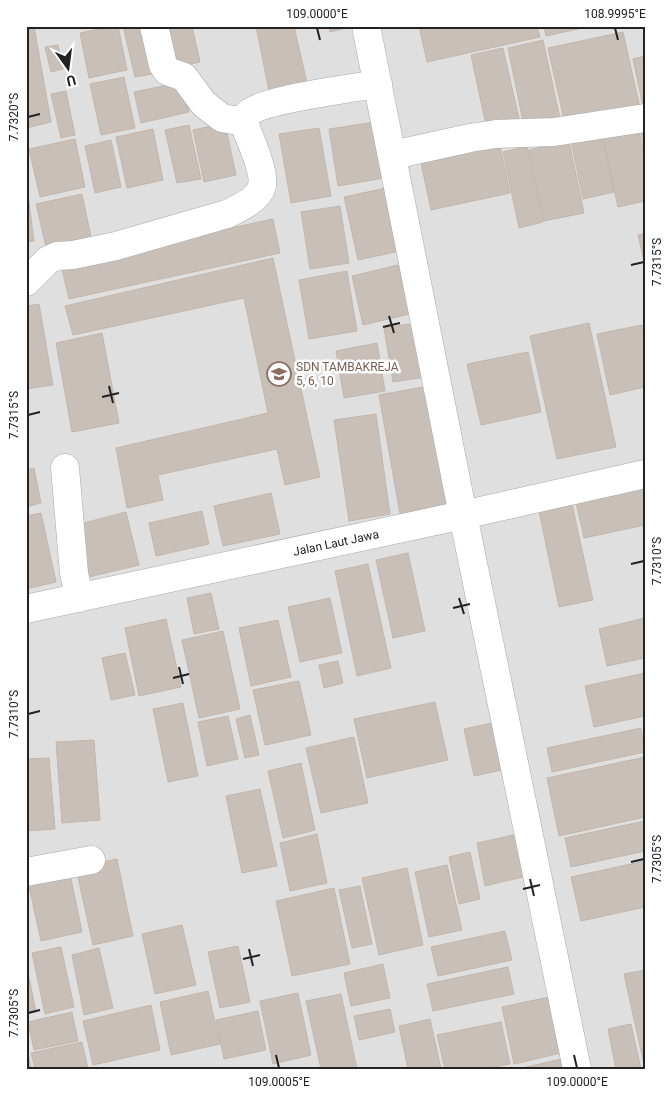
<svg xmlns="http://www.w3.org/2000/svg" width="671" height="1095" viewBox="0 0 671 1095" font-family="Roboto,sans-serif">
<style>
.residential{fill:#e0dfdf}
.building{fill:#c7bfb8;stroke:#c4b6ab}
.lines{fill:none;stroke-linecap:round;stroke-linejoin:round}
.minor-casing{stroke:#a9a9a9;stroke-width:29}
.minor{stroke:#fff;stroke-width:28}
.ticks{fill:none;stroke:#222;stroke-width:2}
.labels{text-anchor:middle;dominant-baseline:central;stroke-width:5;stroke-linejoin:round;paint-order:stroke}
.education-label{font-size:12px;fill:#785e54;stroke:#fff;text-anchor:start}
.street-label{font-size:12px;fill:#222;stroke:#fff}
.neatline{fill:none;stroke:#222;stroke-width:2}
.ticks-label{font-size:12px;text-anchor:middle;fill:#222}
</style>
<rect width="100%" height="100%" fill="#f2efe9"/>
<path class="residential" d="M26,26h619v1043h-619z"/>
<path class="building" d="M26,26h8l17,96 -25,6z
M112,26h6l9,44 -38,8 -9,-45z
M123,26h26l10,47 -24,4z
M161,26h31l8,36 -30,7z
M256,26h38l13,57 -38,8z
M329,26h25l-24,6z
M419,26h118l3,11 -113,25z
M544,26h42l1,1 -41,9z
M623,32l17,76 -75,16 -17,-76z
M543,40l18,83 -36,8 -17,-83z
M58,45l5,24 -12,3 -6,-25z
M503,48l17,75 -33,7 -16,-75z
M645,56v54l-1,1 -11,-52z
M124,77l11,51 -34,7 -11,-51z
M183,82l6,30 -48,11 -7,-31z
M66,91l9,44 -14,3 -10,-44z
M375,122l9,56 -46,8 -9,-57z
M225,123l11,52 -32,7 -11,-52z
M189,125l12,54 -24,4 -12,-53z
M638,127l7,30v44l-27,6 -16,-72z
M645,127v24l-5,-23z
M319,128l12,68 -40,7 -12,-69z
M153,129l10,51 -36,8 -11,-51z
M602,134l12,58 -31,7 -12,-58z
M75,139l10,48 -45,10 -11,-48z
M111,140l10,47 -26,6 -10,-47z
M499,141l11,52 -79,17 -11,-52z
M569,141l15,72 -40,8 -15,-71z
M527,146l16,76 -24,6 -16,-76z
M26,180l8,61 -8,1z
M386,188l14,63 -42,9 -14,-63z
M82,194l9,43 -45,10 -10,-43z
M340,206l9,57 -39,6 -9,-57z
M273,219l7,34 -211,46 -8,-34z
M645,233v32l-7,-30z
M273,258l47,219 -35,8 -8,-36 -119,26 5,25 -36,8 -11,-60 152,-35 -24,-115 -171,37 -8,-29z
M398,265l12,49 -47,11 -11,-49z
M347,271l10,60 -48,8 -10,-59z
M39,304l14,81 -27,4v-83z
M423,322l9,54 -39,6 -9,-54z
M589,323l27,124 -59,12 -27,-123z
M642,325l3,11v51l-35,8 -13,-61z
M102,333l17,90 -47,9 -16,-89z
M377,343l8,48 -41,7 -8,-47z
M528,352l13,60 -60,13 -14,-61z
M434,385l22,118 -56,11 -21,-119z
M376,414l14,100 -41,7 -15,-101z
M34,468l7,35 -15,4v-37z
M645,483v42l-61,13 -9,-40z
M271,493l9,41 -57,12 -9,-40z
M572,504l21,96 -34,7 -20,-96z
M202,511l7,33 -53,12 -7,-33z
M126,512l13,53 -50,12 -13,-52z
M41,513l15,69 -30,7v-73z
M408,553l17,78 -32,7 -17,-78z
M368,564l23,104 -34,8 -22,-105z
M211,593l8,36 -25,5 -7,-36z
M330,598l12,55 -42,9 -12,-55z
M645,618v40l-38,8 -8,-37z
M166,619l15,68 -42,9 -14,-68z
M278,620l13,57 -40,9 -12,-58z
M223,631l17,78 -41,9 -17,-78z
M125,653l10,42 -24,5 -9,-42z
M338,661l5,22 -19,5 -5,-23z
M645,673v43l-51,11 -9,-41z
M299,681l12,54 -46,10 -12,-55z
M435,702l13,58 -81,18 -13,-59z
M183,703l15,73 -30,6 -15,-73z
M250,715l9,40 -14,3 -9,-39z
M228,716l10,43 -31,7 -9,-44z
M492,723l10,47 -28,6 -10,-47z
M641,728l4,24 -93,20 -5,-24z
M354,737l14,66 -47,10 -15,-65z
M94,740l6,80 -38,3 -6,-81z
M645,757v60l-86,19 -12,-58z
M49,758l6,71 -29,2v-72z
M301,763l14,67 -32,8 -15,-67z
M260,789l17,77 -35,7 -16,-77z
M645,821v30l-74,16 -6,-29z
M317,834l10,49 -37,8 -10,-48z
M518,834l9,42 -42,10 -8,-43z
M470,852l10,47 -21,5 -10,-47z
M117,859l16,77 -40,9 -17,-77z
M645,861v46l-64,14 -10,-44z
M447,865l15,65 -33,7 -14,-65z
M407,868l16,77 -44,10 -17,-77z
M69,869l13,63 -41,9 -14,-64z
M360,886l12,58 -20,4 -13,-58z
M334,888l16,76 -58,12 -16,-75z
M182,925l14,60 -41,9 -13,-60z
M505,931l7,29 -74,16 -7,-29z
M238,946l12,56 -30,6 -12,-56z
M61,947l13,60 -29,7 -13,-61z
M99,948l14,60 -29,7 -12,-60z
M26,963l10,49 -10,2z
M383,964l7,34 -39,8 -7,-33z
M508,967l6,27 -81,17 -6,-27z
M645,970v99l-21,-95z
M208,991l12,53 -49,11 -11,-53z
M298,993l13,62 -38,9 -13,-63z
M341,994l16,75h-36l-15,-68z
M549,997l12,56 -47,11 -12,-57z
M151,1005l9,45 -67,15 -10,-44z
M390,1009l5,23 -36,8 -5,-24z
M258,1011l8,39 -42,9 -8,-39z
M72,1012l6,29 -44,9 -6,-28z
M430,1019l11,50h-33l-9,-43z
M501,1022l9,42 -25,5h-40l-8,-34z
M631,1024l10,45h-25l-8,-40z
M82,1042l6,27h-53l-4,-16z
M28,1052l3,17h-5z
M561,1059l2,10h-45z"/>
<g class="lines">
<g class="minor-casing">
<path id="minor" d="M154,26l9,39 4,6 17,6 20,27 18,14 22,4
M366,26l97,489 114,554
M393,155l77,-17 26,-4 58,-2 91,-14
M26,282l22,-22 9,-4 16,-1 43,-9 111,-32c11,-5 32,-15 35,-28 3,-12 -10,-43 -15,-55 -1,-5 -4,-10 -1,-15 11,-16 108,-28 132,-32
M65,468l9,105 5,25
M26,609l437,-94 182,-41
M26,872l65,-12"/>
</g>
<use href="#minor" class="minor"/>
</g>
<path class="ticks" d="M317,28l3,12M615,28l3,12M28,117l12,-3M631,265l13,-3M389,316l5,17M383,327l17,-4M109,386l4,17M102,397l17,-4M28,415l12,-3M631,564l13,-3M459,598l5,16M453,608l17,-4M179,667l4,17M173,678l16,-4M28,714l12,-3M631,862l13,-3M530,879l4,17M523,889l17,-4M249,949l4,17M243,959l17,-4M28,1013l12,-3M276,1055l3,13M574,1055l3,13"/>
<defs>
<g id="school-ring" transform="scale(1.25)"><circle r="9.5" fill="#fff" stroke="#8d6e63" stroke-width="1.5"/><path d="M0-5L7-2L0 1L-7-2ZM-4 1L0 2.5L4 1V4Q0 6-4 4Z" fill="#8d6e63"/></g>
</defs>
<g fill-rule="evenodd">
<use href="#school-ring" x="279" y="374"/>
</g>
<g class="labels">
<g class="education-label">
<text x="296" y="367">SDN TAMBAKREJA<tspan x="296" dy="14">5, 6, 10</tspan></text>
</g>
<g class="street-label">
<text transform="translate(336 543) rotate(-12)">Jalan Laut Jawa</text>
</g>
</g>
<rect width="671" height="1095" fill="none" stroke="#ffffff" stroke-width="55"/>
<g transform="translate(68 68) rotate(166)" stroke="#ffffff" stroke-width="4" paint-order="stroke">
<path d="M0-4L9 19L0 12L-9 19Z" fill="#222222"/>
<text y="-8" font-size="14" font-weight="bold" text-anchor="middle" fill="#222222">U</text>
</g>
<rect x="28" y="28" width="616" height="1040" class="neatline"/>
<g class="ticks-label">
<text x="317" y="18">109.0000°E</text>
<text x="615" y="18">108.9995°E</text>
<text transform="translate(14 117) rotate(-90)" y="4">7.7320°S</text>
<text transform="translate(657 262) rotate(-90)" y="4">7.7315°S</text>
<text transform="translate(14 415) rotate(-90)" y="4">7.7315°S</text>
<text transform="translate(657 561) rotate(-90)" y="4">7.7310°S</text>
<text transform="translate(14 714) rotate(-90)" y="4">7.7310°S</text>
<text transform="translate(657 859) rotate(-90)" y="4">7.7305°S</text>
<text transform="translate(14 1013) rotate(-90)" y="4">7.7305°S</text>
<text x="279" y="1086">109.0005°E</text>
<text x="577" y="1086">109.0000°E</text>
</g>
</svg>
